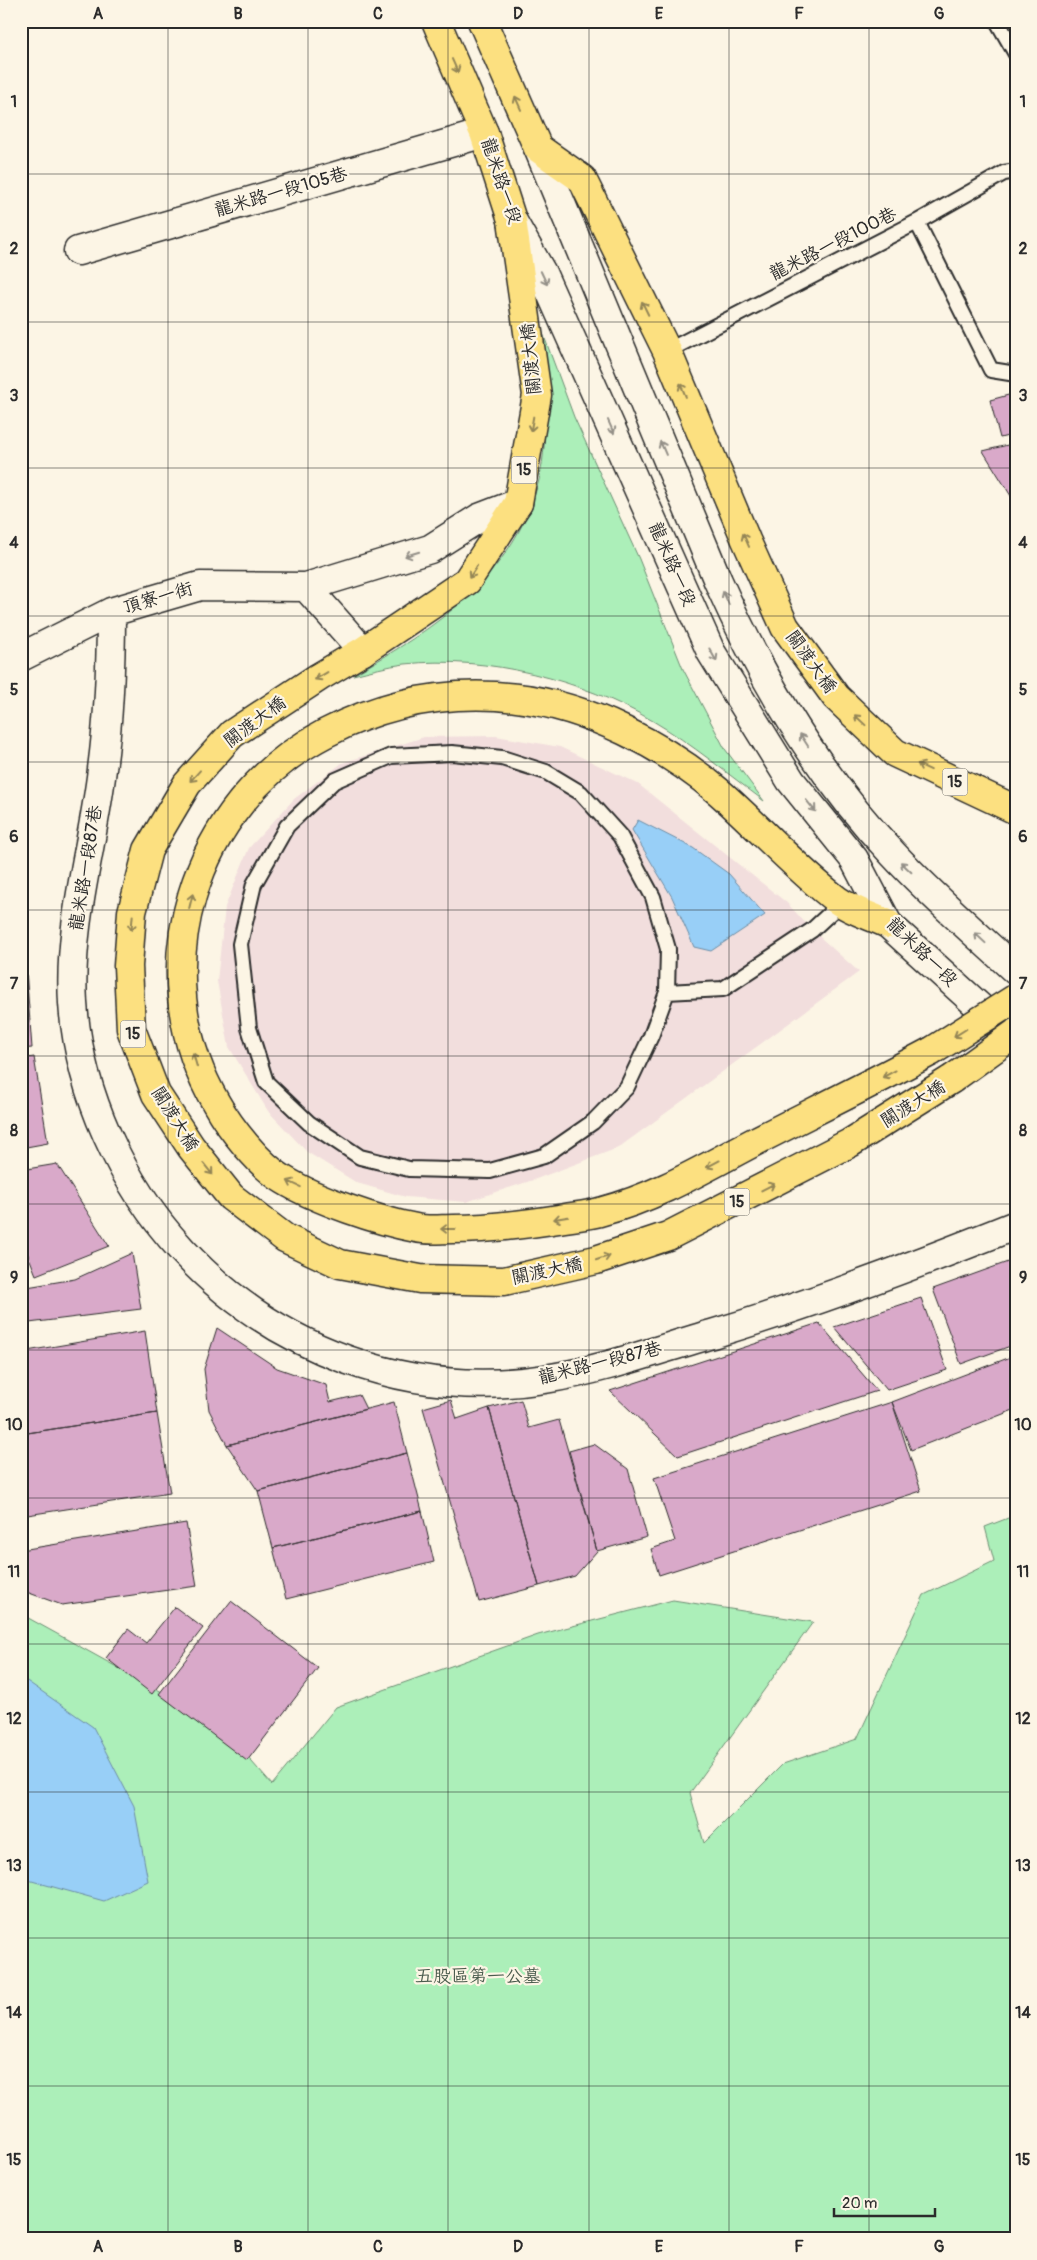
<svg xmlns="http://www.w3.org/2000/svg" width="1037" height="2260" viewBox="0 0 1037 2260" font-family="Pangolin,'LXGW WenKai TC',sans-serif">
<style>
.built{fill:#f2dedd}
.green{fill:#acefb9;stroke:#6c8d72}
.water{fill:#98cff7;stroke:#6c8da5}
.building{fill:#d9a9c9;stroke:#2b2b2b}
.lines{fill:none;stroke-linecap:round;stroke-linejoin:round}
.lane-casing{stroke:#2b2b2b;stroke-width:18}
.street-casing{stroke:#2b2b2b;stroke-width:31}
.secondary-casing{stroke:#2b2b2b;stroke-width:31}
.primary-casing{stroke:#2b2b2b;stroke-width:31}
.lane{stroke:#fcf5e5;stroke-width:14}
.street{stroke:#fcf5e5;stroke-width:28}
.secondary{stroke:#fcf5e5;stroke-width:28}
.primary{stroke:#fce080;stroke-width:28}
.primary-bridge-casing{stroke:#2b2b2b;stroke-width:31;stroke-linecap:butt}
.primary-bridge{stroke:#fce080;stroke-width:28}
.oneway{stroke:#948656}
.oneway2{stroke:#949088}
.grid{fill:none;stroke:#2b2b2b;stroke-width:1;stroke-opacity:0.55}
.labels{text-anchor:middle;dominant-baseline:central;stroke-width:4.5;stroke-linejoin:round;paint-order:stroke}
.shield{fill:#fcf5e5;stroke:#6a6863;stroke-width:1}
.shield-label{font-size:16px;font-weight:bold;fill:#2b2b2b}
.street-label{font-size:18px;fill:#2b2b2b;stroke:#fcf5e5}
.park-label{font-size:18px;fill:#4b5c4e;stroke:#fcf5e5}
.neatline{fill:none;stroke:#2b2b2b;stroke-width:2}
.grid-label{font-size:16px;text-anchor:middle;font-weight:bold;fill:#2b2b2b}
</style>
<rect width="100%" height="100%" fill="#fcf5e5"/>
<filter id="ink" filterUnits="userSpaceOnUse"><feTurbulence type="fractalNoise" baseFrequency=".02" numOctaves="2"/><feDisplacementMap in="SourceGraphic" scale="10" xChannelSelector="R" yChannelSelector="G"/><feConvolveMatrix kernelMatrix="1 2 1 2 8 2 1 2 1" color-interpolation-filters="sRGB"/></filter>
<g filter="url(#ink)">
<path class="built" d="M496,736l64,11 78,37 149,119 25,27 47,42 -241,176 -82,31 -70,23 -60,-5 -49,-14 -50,-31 -39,-41 -39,-64 -12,-66 8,-74 24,-59 45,-49 48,-36 82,-26z"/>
<path class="green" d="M541,328l33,89 65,142 44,110 42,80 39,52c-36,-27 -72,-57 -111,-80 -70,-41 -167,-66 -248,-57 -18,2 -35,7 -52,11 81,-46 161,-98 186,-195 11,-45 4,-105 2,-152z
M1016,1515v724h-995v-625l197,109 54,62 64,-78 202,-72 135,-35 140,22 -123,171 14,50 79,-79 74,-25 67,-144 70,-34 -9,-34z"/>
<path class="water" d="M638,820l55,28 36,26 36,41 -54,36 -17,-4 -22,-50 -40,-67z
M21,1677l72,50 41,79 14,75 -44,20 -83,-23z"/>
<path class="building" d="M1016,393v41l-16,4 -10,-38z
M1016,443v61l-33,-53z
M21,904l11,144 -11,1z
M34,1057l14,86 -27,5v-89z
M57,1164l52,82 -73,29 -15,-38v-67z
M132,1253l9,56 -120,15v-36l54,-9z
M1016,1259v85l-55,20 -28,-75z
M921,1298l26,72 -60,20 -53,-63z
M819,1323l58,68 -199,65 -68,-65z
M217,1328l60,40 49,17 4,17 29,-7 7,14 -139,36 -18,-35 -5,-41z
M145,1331l12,82 -136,21v-82z
M1016,1355v54l-105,41 -19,-48z
M451,1400l6,19 32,-11 50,178 -60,16 -56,-194z
M521,1400l8,28 30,-8 38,131 -22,25 -36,10 -50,-178z
M394,1402l13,51 -149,38 -31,-46z
M892,1402l29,89 -262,84 -8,-26 24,-8 -21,-63z
M157,1413l13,80 -149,23v-82z
M594,1444l34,25 19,68 -50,14 -28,-100z
M407,1453l15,58 -149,37 -15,-57z
M422,1511l12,51 -148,37 -13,-51z
M186,1523l11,63 -135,19 -41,-15v-40z
M231,1601l87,67 -71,93 -88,-67z
M175,1607l28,21 -51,66 -46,-36 22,-29 18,14z"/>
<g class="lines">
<g class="lane-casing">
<path id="lane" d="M997,21l19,33
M917,222l74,148 25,4
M667,351l250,-129 87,-49 12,-2
M667,992l-16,44 -24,51 -34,35 -49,34 -54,15 -81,-2 -49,-12 -51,-34 -43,-41 -17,-54 -9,-84 14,-60 33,-58 47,-45 57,-25 61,-3 50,5 44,14 35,21 39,43 33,61 15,52 -1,43 56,-3 89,-59 29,-27"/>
</g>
<g class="street-casing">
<path id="street" d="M78,251l406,-118
M306,587l124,-38 49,-31 39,-15
M111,612c0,52 -2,105 -9,157 -9,78 -34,154 -29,234 6,89 49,182 109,247 92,100 228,150 363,129 57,-9 112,-29 167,-45 103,-31 204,-69 304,-109
M21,657l90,-45 89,-26 106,1 57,64"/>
</g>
<g class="secondary-casing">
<path id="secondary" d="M538,148l180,433c44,99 100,194 175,273 38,41 82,79 123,117
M512,220l30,53 169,379 80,129 63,78 34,65 128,116"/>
</g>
<g class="primary-casing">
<path id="primary" d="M436,21l48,112 28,87 25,175 -19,108 -51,78 -104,70 -44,26 -87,57 -45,50 -39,66 -16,62 -4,54 3,63 25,65 35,53 40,50 54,41 55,26 80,15 84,2 92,-21 72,-24 182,-93 102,-64
M482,21l56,127 44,31 85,172 79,189 39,87 51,70 59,56 121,57
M888,924c-16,-8 -36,-13 -51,-24 -42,-32 -78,-73 -118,-108 -54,-46 -131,-86 -202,-94 -67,-8 -131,4 -191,35 -134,69 -186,240 -110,370 14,25 43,62 68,77 33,20 94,41 132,48 12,3 25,1 37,1 39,0 75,-5 112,-11 13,-2 26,-3 38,-7 54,-14 103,-44 153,-70 59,-30 118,-59 176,-90"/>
</g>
<use href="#lane" class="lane"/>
<use href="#street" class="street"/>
<use href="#secondary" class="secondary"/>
<use href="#primary" class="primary"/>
<g class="primary-bridge-casing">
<path id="primary-bridge" d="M932,1051l84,-53
M952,1079l64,-46"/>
</g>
<use href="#primary-bridge" class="primary-bridge"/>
</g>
<defs><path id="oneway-shaft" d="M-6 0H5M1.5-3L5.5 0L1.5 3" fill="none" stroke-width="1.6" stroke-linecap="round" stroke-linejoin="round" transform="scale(1.25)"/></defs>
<g class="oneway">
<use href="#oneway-shaft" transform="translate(455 66) rotate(66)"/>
<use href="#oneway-shaft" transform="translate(518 103) rotate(-114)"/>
<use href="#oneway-shaft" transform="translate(645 308) rotate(-116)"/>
<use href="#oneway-shaft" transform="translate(683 390) rotate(-113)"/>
<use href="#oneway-shaft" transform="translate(532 424) rotate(100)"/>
<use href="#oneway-shaft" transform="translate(746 540) rotate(-114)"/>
<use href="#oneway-shaft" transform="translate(473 572) rotate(123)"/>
<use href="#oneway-shaft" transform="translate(321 676) rotate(149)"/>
<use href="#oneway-shaft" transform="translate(860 720) rotate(-137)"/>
<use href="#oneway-shaft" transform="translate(924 767) rotate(-155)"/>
<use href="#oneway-shaft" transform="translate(195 776) rotate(132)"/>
<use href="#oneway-shaft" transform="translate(191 901) rotate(-76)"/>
<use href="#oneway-shaft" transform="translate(132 923) rotate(95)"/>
<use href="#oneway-shaft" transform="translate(960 1033) rotate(148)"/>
<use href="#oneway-shaft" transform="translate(195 1060) rotate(-106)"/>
<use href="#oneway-shaft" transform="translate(889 1074) rotate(152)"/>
<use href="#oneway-shaft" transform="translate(713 1164) rotate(152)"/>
<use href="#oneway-shaft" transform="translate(208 1169) rotate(51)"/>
<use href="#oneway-shaft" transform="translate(294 1184) rotate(-155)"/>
<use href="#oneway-shaft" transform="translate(768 1187) rotate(-27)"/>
<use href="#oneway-shaft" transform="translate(561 1218) rotate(171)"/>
<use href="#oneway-shaft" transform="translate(448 1229) rotate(180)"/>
<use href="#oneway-shaft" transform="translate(603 1258) rotate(-18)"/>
</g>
<g class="oneway2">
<use href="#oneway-shaft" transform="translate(544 278) rotate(65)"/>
<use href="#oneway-shaft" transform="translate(611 427) rotate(66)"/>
<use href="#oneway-shaft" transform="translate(663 448) rotate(-113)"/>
<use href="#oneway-shaft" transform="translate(412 554) rotate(163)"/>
<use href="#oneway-shaft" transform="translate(726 598) rotate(-114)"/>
<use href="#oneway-shaft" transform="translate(713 655) rotate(61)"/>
<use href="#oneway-shaft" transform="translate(804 740) rotate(-123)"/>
<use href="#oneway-shaft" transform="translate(811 806) rotate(51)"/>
<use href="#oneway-shaft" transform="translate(906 867) rotate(-136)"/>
<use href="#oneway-shaft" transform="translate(980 938) rotate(-137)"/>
</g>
</g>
<path class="grid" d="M168,21v2218M308,21v2218M448,21v2218M589,21v2218M729,21v2218M869,21v2218M21,174h995M21,322h995M21,468h995M21,616h995M21,762h995M21,910h995M21,1056h995M21,1204h995M21,1350h995M21,1498h995M21,1644h995M21,1792h995M21,1938h995M21,2086h995"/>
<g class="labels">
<g class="shield">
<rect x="511.5" y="456.5" width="25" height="27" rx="4"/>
<rect x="942.5" y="768.5" width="25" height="27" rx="4"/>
<rect x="120.5" y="1020.5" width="25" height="27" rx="4"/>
<rect x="724.5" y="1188.5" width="25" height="27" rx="4"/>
</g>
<g class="shield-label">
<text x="524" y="470">15</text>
<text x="955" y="782">15</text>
<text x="133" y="1034">15</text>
<text x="737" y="1202">15</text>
</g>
<g class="street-label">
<text transform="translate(501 181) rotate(71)">龍米路一段</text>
<text transform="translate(281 192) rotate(-16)">龍米路一段105巷</text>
<text transform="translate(833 244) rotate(-27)">龍米路一段100巷</text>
<text transform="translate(531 359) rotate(-96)">關渡大橋</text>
<text transform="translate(672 564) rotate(66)">龍米路一段</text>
<text transform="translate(158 598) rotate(-16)">頂寮一街</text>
<text transform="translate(811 662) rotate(54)">關渡大橋</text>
<text transform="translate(255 722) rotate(-37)">關渡大橋</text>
<text transform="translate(86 868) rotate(-81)">龍米路一段87巷</text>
<text transform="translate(922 952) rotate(44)">龍米路一段</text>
<text transform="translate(913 1104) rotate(-32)">關渡大橋</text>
<text transform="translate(175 1119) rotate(58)">關渡大橋</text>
<text transform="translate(547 1271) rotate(-12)">關渡大橋</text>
<text transform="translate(600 1363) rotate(-14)">龍米路一段87巷</text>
</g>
<g class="park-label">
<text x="478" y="1976">五股區第一公墓</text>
</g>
</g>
<rect width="1037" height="2260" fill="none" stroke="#fcf5e5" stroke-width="55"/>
<path d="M834 2208v8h101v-8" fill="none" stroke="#2b2b2b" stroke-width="2.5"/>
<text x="842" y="2208" font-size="15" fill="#2b2b2b" stroke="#fcf5e5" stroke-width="4" paint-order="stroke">20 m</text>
<rect x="28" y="28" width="982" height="2204" class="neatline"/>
<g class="grid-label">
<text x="98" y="19">A</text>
<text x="238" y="19">B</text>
<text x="378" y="19">C</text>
<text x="518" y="19">D</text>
<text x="659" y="19">E</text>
<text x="799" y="19">F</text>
<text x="939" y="19">G</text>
<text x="14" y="107">1</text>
<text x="1023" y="107">1</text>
<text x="14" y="254">2</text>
<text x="1023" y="254">2</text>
<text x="14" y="401">3</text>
<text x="1023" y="401">3</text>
<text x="14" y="548">4</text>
<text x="1023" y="548">4</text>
<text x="14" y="695">5</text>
<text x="1023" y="695">5</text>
<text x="14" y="842">6</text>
<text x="1023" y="842">6</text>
<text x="14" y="989">7</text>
<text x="1023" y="989">7</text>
<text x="14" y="1136">8</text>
<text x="1023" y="1136">8</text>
<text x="14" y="1283">9</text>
<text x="1023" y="1283">9</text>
<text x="14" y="1430">10</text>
<text x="1023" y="1430">10</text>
<text x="14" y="1577">11</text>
<text x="1023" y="1577">11</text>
<text x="14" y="1724">12</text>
<text x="1023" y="1724">12</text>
<text x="14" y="1871">13</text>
<text x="1023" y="1871">13</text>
<text x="14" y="2018">14</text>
<text x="1023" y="2018">14</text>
<text x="14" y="2165">15</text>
<text x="1023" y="2165">15</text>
<text x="98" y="2252">A</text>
<text x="238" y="2252">B</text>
<text x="378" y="2252">C</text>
<text x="518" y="2252">D</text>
<text x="659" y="2252">E</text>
<text x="799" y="2252">F</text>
<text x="939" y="2252">G</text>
</g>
</svg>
